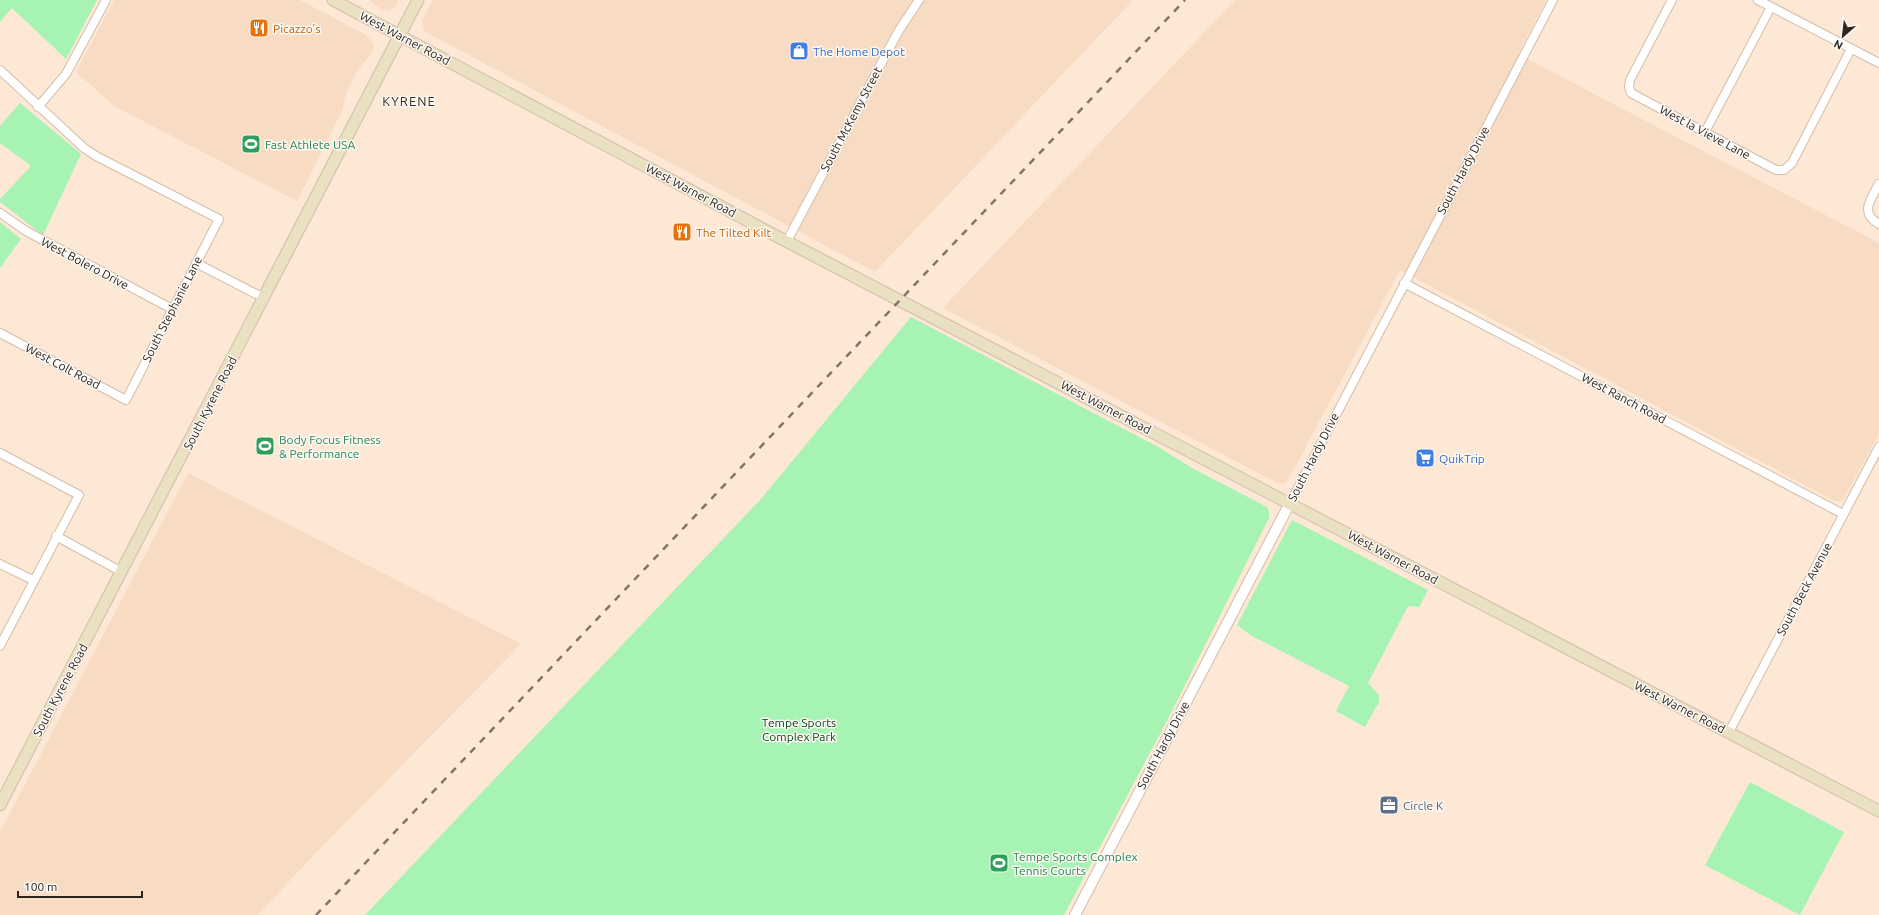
<svg xmlns="http://www.w3.org/2000/svg" width="1879" height="915" viewBox="0 0 1879 915" font-family="Ubuntu,sans-serif">
<style>
.built{fill:#f7dbc3}
.green{fill:#a6f3b3}
.lines{fill:none;stroke-linecap:round;stroke-linejoin:round}
.minor-casing{stroke:#d2bdab;stroke-width:10}
.tertiary-casing{stroke:#d2bdab;stroke-width:12}
.secondary-casing{stroke:#d2bdab;stroke-width:13}
.minor{stroke:#fff;stroke-width:8}
.tertiary{stroke:#fff;stroke-width:10}
.secondary{stroke:#eae0c2;stroke-width:11}
.rail{stroke:#827468;stroke-width:2.5;stroke-dasharray:7 7;stroke-linecap:butt}
.labels{text-anchor:middle;dominant-baseline:central;stroke-width:3;stroke-linejoin:round;paint-order:stroke}
.food-label{font-size:12px;fill:#c56008;stroke:#fcf8f4;text-anchor:start}
.street-label{font-size:12px;fill:#2d251e;stroke:#fcf8f4}
.shop-label{font-size:12px;fill:#366cbe;stroke:#fcf8f4;text-anchor:start}
.leisure-label{font-size:12px;fill:#27864d;stroke:#fcf8f4;text-anchor:start}
.park-label{font-size:12px;fill:#003c14;stroke:#fcf8f4}
.service-label{font-size:12px;fill:#4e5e75;stroke:#fcf8f4;text-anchor:start}
.neighbourhood-label{font-size:13px;letter-spacing:1px;fill:#3a2a1b;stroke:#fcf8f4}
</style>
<rect width="100%" height="100%" fill="#fde7d5"/>
<path class="built" d="M114,0h186l64,34 8,7 2,5 -2,6 -16,20 -10,22 -4,17 -45,90 -183,-95 -38,-34z
M369,0h30l-3,6 -8,5 -7,-2z
M433,0h700l-258,272 -451,-241 -2,-11z
M1235,0h311l-28,54 361,189v190l-35,66 -2,2h-7l-435,-231 -112,210 -4,4 -8,-2 -333,-174z
M188,473l333,171 -210,214 -53,57h-258v-83z"/>
<path class="green" d="M0,0h97l-31,59 -54,-51 -12,14z
M20,103l61,51 -38,81 -43,-33v-3l31,-33 -31,-23v-17z
M0,222l21,17 -21,29z
M911,317l249,131 32,20 75,39 2,4v7l-98,195 -107,202h-699l396,-416z
M1292,520l136,70 -9,17 -11,-1 -40,77 11,12v7l-14,25 -29,-16 13,-25 -97,-50 -15,-11z
M1750,782l94,50 -44,83 -95,-50z"/>
<g class="lines">
<g class="minor-casing">
<path id="minor" d="M1672,0l-42,80 -1,7 2,6 145,77h8l8,-7 59,-114
M1758,0l121,63
M0,70l84,78 12,8 123,63 -93,181 -126,-67
M38,107l28,-33 40,-74
M1705,132l66,-125
M1879,184c-8,15 -20,29 0,40
M0,213l26,18 146,78
M787,241l111,-209 21,-32
M196,263l68,35
M1404,283l439,231
M0,453l79,42 -79,151
M1290,503l263,-503
M56,536l66,36
M0,564l33,16
M1729,732l150,-285"/>
</g>
<g class="tertiary-casing">
<path id="tertiary" d="M1075,915l215,-412"/>
</g>
<g class="secondary-casing">
<path id="secondary" d="M333,0l447,238 1099,573
M0,805l418,-805"/>
</g>
<use href="#minor" class="minor"/>
<use href="#tertiary" class="tertiary"/>
<use href="#secondary" class="secondary"/>
<path class="rail" d="M316,915l869,-915"/>
</g>
<defs>
<g id="restaurant-square" transform="scale(1)"><rect x="-9" y="-9" width="18" height="18" rx="4" fill="#e8710a" stroke="#fcf8f4"/><path d="M-5-6h1v4h1v-4h1v4h1v-4h1v5L-1.5 .5V6h-2V.5L-5-1ZM5-6V6H3V1.5H1.5Q1.5-4 5-6Z" fill="#fff"/></g>
<g id="shop-square" transform="scale(1)"><rect x="-9" y="-9" width="18" height="18" rx="4" fill="#3f7fe0" stroke="#fcf8f4"/><path d="M-5-2.5h2.3a2.7 3.5 0 0 1 5.4 0H5L5.5 6h-11ZM-1.5-2.5h3a1.5 2.3 0 0 0-3 0Z" fill="#fff"/></g>
<g id="stadium-square" transform="scale(1)"><rect x="-9" y="-9" width="18" height="18" rx="4" fill="#2e9e5b" stroke="#fcf8f4"/><path d="M0-5a6.5 5 0 1 0 0 10a6.5 5 0 1 0 0-10ZM-3.5-1.8h7v3.6h-7Z" fill="#fff"/></g>
<g id="supermarket-square" transform="scale(1)"><rect x="-9" y="-9" width="18" height="18" rx="4" fill="#3f7fe0" stroke="#fcf8f4"/><path d="M-6-5.5h2.5l.6 2H6L4.5 2H-2.5L-4.4-4H-6ZM-1.5 3.2a1.3 1.3 0 1 0 .1 0ZM3 3.2a1.3 1.3 0 1 0 .1 0Z" fill="#fff"/></g>
<g id="office-square" transform="scale(1)"><rect x="-9" y="-9" width="18" height="18" rx="4" fill="#5c6f8a" stroke="#fcf8f4"/><path d="M-6-3h4V-5.5h4V-3h4V5H-6ZM-1-4.5V-3h2v-1.5ZM-6 0V1H6V0Z" fill="#fff"/></g>
</defs>
<g fill-rule="evenodd">
<use href="#restaurant-square" x="259" y="28"/>
<use href="#shop-square" x="799" y="51"/>
<use href="#stadium-square" x="251" y="144"/>
<use href="#restaurant-square" x="682" y="232"/>
<use href="#stadium-square" x="265" y="446"/>
<use href="#supermarket-square" x="1425" y="458"/>
<use href="#office-square" x="1389" y="805"/>
<use href="#stadium-square" x="999" y="863"/>
</g>
<g class="labels">
<g class="food-label">
<text x="273" y="28">Picazzo’s</text>
<text x="696" y="232">The Tilted Kilt</text>
</g>
<g class="street-label">
<text transform="translate(405 38) rotate(28)">West Warner Road</text>
<text transform="translate(851 119) rotate(-62)">South McKemy Street</text>
<text transform="translate(1705 132) rotate(28)">West la Vieve Lane</text>
<text transform="translate(1463 170) rotate(-62)">South Hardy Drive</text>
<text transform="translate(691 190) rotate(28)">West Warner Road</text>
<text transform="translate(85 263) rotate(28)">West Bolero Drive</text>
<text transform="translate(172 309) rotate(-63)">South Stephanie Lane</text>
<text transform="translate(63 366) rotate(28)">West Colt Road</text>
<text transform="translate(1624 398) rotate(28)">West Ranch Road</text>
<text transform="translate(210 403) rotate(-63)">South Kyrene Road</text>
<text transform="translate(1106 407) rotate(28)">West Warner Road</text>
<text transform="translate(1313 457) rotate(-63)">South Hardy Drive</text>
<text transform="translate(1393 557) rotate(28)">West Warner Road</text>
<text transform="translate(1804 589) rotate(-62)">South Beck Avenue</text>
<text transform="translate(60 690) rotate(-62)">South Kyrene Road</text>
<text transform="translate(1680 707) rotate(27)">West Warner Road</text>
<text transform="translate(1163 745) rotate(-62)">South Hardy Drive</text>
</g>
<g class="shop-label">
<text x="813" y="51">The Home Depot</text>
<text x="1439" y="458">QuikTrip</text>
</g>
<g class="leisure-label">
<text x="265" y="144">Fast Athlete USA</text>
<text x="279" y="439">Body Focus Fitness<tspan x="279" dy="14">&amp; Performance</tspan></text>
<text x="1013" y="856">Tempe Sports Complex<tspan x="1013" dy="14">Tennis Courts</tspan></text>
</g>
<g class="park-label">
<text x="799" y="722">Tempe Sports<tspan x="799" dy="14">Complex Park</tspan></text>
</g>
<g class="service-label">
<text x="1403" y="805">Circle K</text>
</g>
<g class="neighbourhood-label">
<text x="409" y="101">KYRENE</text>
</g>
</g>
<g transform="translate(1843 36) rotate(208)" stroke="#fcf8f4" stroke-width="3" paint-order="stroke">
<path d="M0-3L7 15L0 10L-7 15Z" fill="#2d251e"/>
<text y="-6" font-size="11" font-weight="bold" text-anchor="middle" fill="#2d251e">N</text>
</g>
<path d="M18 891v6h124v-6" fill="none" stroke="#2d251e" stroke-width="2"/>
<text x="24" y="891" font-size="12" fill="#2d251e" stroke="#fcf8f4" stroke-width="3" paint-order="stroke">100 m</text>
</svg>
